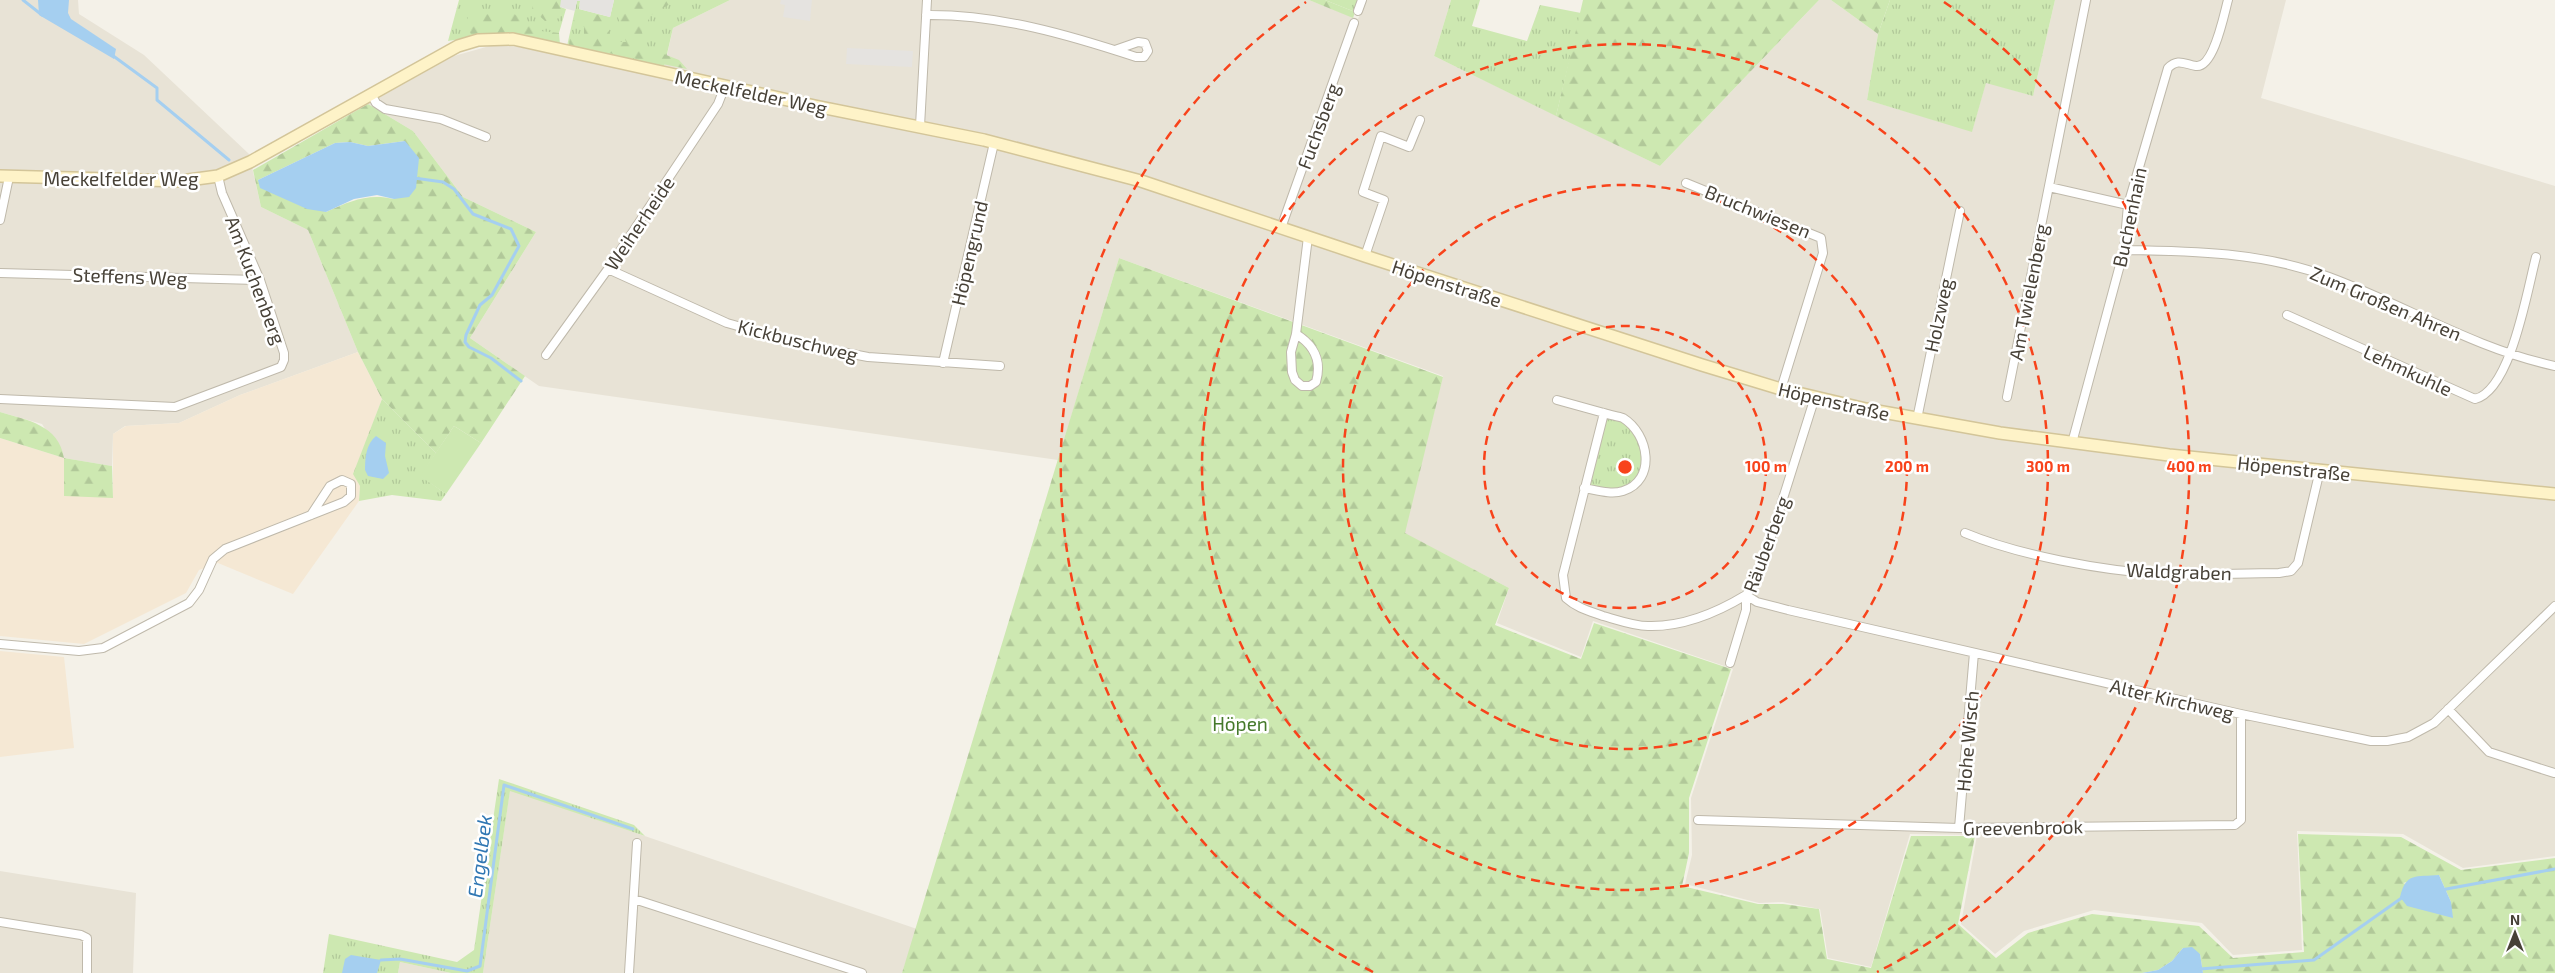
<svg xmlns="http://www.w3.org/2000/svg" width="2555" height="973" viewBox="0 0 2555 973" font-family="'Exo 2',sans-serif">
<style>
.residential{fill:#e8e3d6}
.commercial{fill:#f5e8d4}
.grass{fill:url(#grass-tufts)}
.forest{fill:url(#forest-firs);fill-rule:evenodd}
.pitch{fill:#cde8b1}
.parking{fill:#e5e3e0}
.water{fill:#a5cff0}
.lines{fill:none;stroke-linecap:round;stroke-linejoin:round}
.stream{stroke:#a5cff0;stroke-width:3}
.street-casing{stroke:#bfb9ab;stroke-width:10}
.secondary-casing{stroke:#d3c599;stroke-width:14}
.street{stroke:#fff;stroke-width:8}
.secondary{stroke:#fef3c8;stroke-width:11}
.ring{fill:none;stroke:#f8431b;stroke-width:2.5;stroke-dasharray:9 6}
.labels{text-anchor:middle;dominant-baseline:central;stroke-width:5;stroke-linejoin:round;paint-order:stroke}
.street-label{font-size:19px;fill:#474137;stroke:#fff}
.park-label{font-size:19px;fill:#45792a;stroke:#fff}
.water-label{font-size:20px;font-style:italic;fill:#3077b3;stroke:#fff}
.centre{fill:#f8431b;stroke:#fff;stroke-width:2.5}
.ring-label{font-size:15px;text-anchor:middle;font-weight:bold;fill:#f8431b;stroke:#fff;stroke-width:5;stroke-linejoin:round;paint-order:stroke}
</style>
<defs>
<pattern id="grass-tufts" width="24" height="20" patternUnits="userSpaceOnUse" patternTransform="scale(1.25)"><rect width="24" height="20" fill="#cde8b1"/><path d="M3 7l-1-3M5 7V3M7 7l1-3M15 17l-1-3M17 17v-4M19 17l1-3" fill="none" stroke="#b1c899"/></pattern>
<pattern id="forest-firs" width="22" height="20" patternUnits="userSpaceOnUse" patternTransform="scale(1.25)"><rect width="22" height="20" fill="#cde8b1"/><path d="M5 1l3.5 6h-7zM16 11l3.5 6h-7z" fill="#b1c899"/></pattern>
</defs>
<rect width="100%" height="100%" fill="#f4f1e8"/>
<path class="residential" d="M0,0h78l1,14 65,41 105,99 12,53 47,23 50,122 -118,43 -61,28 -54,3 -12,8 -1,32 -48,-8 -22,-34 -42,-12z
M730,0h579l49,19 8,-19h85l-17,56 226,110 159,-166h12l47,34 -11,66 105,31 14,-49 47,14 22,-96h231l-25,98 294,88v670l-92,12 -60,-34 -106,-3 5,119 -69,5 -31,-32 -108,-13 -70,21 -29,23 -34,-30 16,-89 -67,-1 -39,133 -43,-9 -8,-49 -38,-7 -23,1 -74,-19 7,-29 -1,-57 42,-129 -140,-48 -12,36 -84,-34 12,-35 -105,-55 39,-157 -324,-118 -61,202 -519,-74 -69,-48 66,-106 -73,-35 -50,-66 -45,-27 86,-48 39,-11 26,2 143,31 11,-50z
M510,790l407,139 -15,44h-419z
M0,871l136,22 -3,80h-133z
M400,962l51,11h-53z"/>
<path class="commercial" d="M358,352l24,47 -28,74 6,13 -1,15 -66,93 -75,-31 -19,7 -13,23 -102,51 -84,-8v-198l64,20 49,40v-64l13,-8 53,-3 61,-28z
M0,651l64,6 10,91 -74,9z"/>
<path class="grass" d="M459,0h102l-1,7 6,2 -10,34 -83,-6 -25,4z
M614,0h116l-57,28 -9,39 -97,-21 10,-45h3l-1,8 31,8z
M1325,0h35l-5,12z
M1451,0h29l-8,26 55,15 13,-36 41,8 -25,103 -122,-60z
M1890,0h165l-22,96 -47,-13 -14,49 -105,-32 11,-66z
M382,399l54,54 -15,23 25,18 -5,7 -49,-6 -33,6 1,-15 -7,-12z
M1604,413c29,10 30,17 42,44l-10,26 -14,8 -37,-4z
M499,779l135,46 11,11 -135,-45 -27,182h-32l-51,-11 -2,11h-75l6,-39 128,28 17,-12z"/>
<path class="forest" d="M533,0h30l-3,18 -15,3 -13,-12z
M628,0h49l-26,15 -9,17 4,15 33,13 8,9 -118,-24 1,-9 14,-2v-7l-11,-6 9,-8 18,2 14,27h12l-10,-31z
M1309,0h16l30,12 -2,6z
M1583,0h236l-159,166 -104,-50z
M1831,0h59l-12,34z
M510,11l30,20 19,2 1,12 -59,-2 -11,-9h-19l-7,-9 7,-13 22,3z
M368,104l45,27 50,66 73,35 -66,106 55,38 -44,67 -27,-17 -18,27 -54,-54 -24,-47 -50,-122 -47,-23 -8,-37zM405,141l-11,58c-26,-6 -44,2 -68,13l-68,-32 77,-37 15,-1 18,4z
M1119,258l324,119 -38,156 104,55 -14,37 86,34 13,-36 137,46 -42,129v55l-7,33 76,18h25l36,5 8,50 44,9 40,-132h64l-17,88 38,34 32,-25 64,-19 107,12 34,32 71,-6 -6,-118 103,3 60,33 94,-12v115h-352l-3,-19 -17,-6 -11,13 -14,9 -16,3h-1240zM2439,875l12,27 -48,-19z
M0,412c27,8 59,13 64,46l48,8 1,32 -49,-2v-38l-64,-20z"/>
<path class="pitch" d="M454,426l27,17 -35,51 -26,-18z"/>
<path class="parking" d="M561,0h53l-4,17 -31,-8 1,-8h-3l-2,10 -15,-4z
M781,0h31l-2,21 -27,-4 2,-12 -5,-1z
M847,48l66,3 -1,16 -66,-3z"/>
<path class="water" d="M69,0l-1,13 3,6 45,30 -2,10 -75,-44 -1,-15z
M405,141l14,17 -3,30 -7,9 -15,2 -17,-4 -23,4 -28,13 -19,-3 -47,-21 -2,-8 77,-37 15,-1 18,4z
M376,436l10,7 -1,13 4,17 -6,6 -15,-3 -3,-6c0,-12 1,-26 11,-34z
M2439,875l12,27 2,16 -46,-12 -7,-9c6,-25 16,-20 39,-22z
M2192,947l8,7 3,19h-61l16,-3 14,-9 11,-13z
M351,955l30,5 -4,13h-35l3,-14z"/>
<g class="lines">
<path class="stream" d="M23,0l19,15
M112,55l45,33v12l72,60
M414,178l29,4 11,7 19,25 38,15 8,17 -27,49 -12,10 -14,30 -1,7 4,5 22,11 30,23
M2441,890l114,-21
M381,960l19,-1 67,12 13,-5 24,-181 129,44
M2200,969l114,-9 89,-63"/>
<g class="street-casing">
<path id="street" d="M1358,11l4,-11
M926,15c72,-1 143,20 210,42h8l4,-6 -3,-8 -7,-1 -23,8
M371,94l5,9 9,6 56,10 45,18
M920,126l7,-126
M1686,183l135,55 2,15 -42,136
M2049,187l79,18
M0,220l9,-43
M1281,228l73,-205
M2124,250c69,1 139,2 205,27 76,28 146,72 226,89
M1365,256l19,-56 -21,-8 18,-56 28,11 11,-27
M608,269l119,54 78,22 63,12 132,9
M0,273l260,7
M2287,315l188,84c36,-9 52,-108 61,-142
M1296,334c18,11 26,27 20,48l-6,4h-8l-7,-6 -3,-8 -1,-20 5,-18 12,-97
M546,355l62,-86 110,-165 7,-18
M943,363l51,-220
M2007,397l79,-397
M0,399l175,8 106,-40 3,-7v-7l-24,-73 -38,-87 -4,-17
M1557,400l47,13
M1917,419l43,-208
M2072,443l52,-193 4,-45 40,-137c10,-10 16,-4 28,-2 18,2 28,-52 32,-66
M1584,488c12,2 27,7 39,3 34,-11 26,-57 0,-73 -6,-2 -14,-3 -19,-5l-41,162 3,23c11,10 23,13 37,18 15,4 30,10 45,10 34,1 70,-14 98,-31
M1965,533c53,22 138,38 196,41 39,2 79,-1 118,-1l12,-2 7,-8 22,-93
M1746,595l11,7 31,8 453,104 130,27h16l21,-4 26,-14 121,-117
M0,644l79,7 24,-3 86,-45 10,-13 14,-31 12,-10 119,-47 7,-6v-12l-9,-4 -12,6 -19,29
M1730,663l16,-53v-15l9,-12 7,-18 53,-168
M2448,709l41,43 65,21
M1698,820l261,8 276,-3 6,-5v-106
M1959,828l15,-175
M634,899l228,74
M0,922l81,13 6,3v35
M629,973l8,-130"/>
</g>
<g class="secondary-casing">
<path id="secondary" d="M0,176l181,5 37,-5 32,-14 208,-116 20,-6 35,-1 302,67 169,34 157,41 224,75 337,109 79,24 85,20 134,24 169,22 386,39"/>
</g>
<use href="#street" class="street"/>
<use href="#secondary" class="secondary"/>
</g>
<g class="ring">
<circle cx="1625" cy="467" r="141"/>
<circle cx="1625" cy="467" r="282"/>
<circle cx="1625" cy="467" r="423"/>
<path d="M1373 972A564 564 0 0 1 1306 2M1944 2A564 564 0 0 1 1877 972"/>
</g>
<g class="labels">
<g class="street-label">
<text transform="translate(751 92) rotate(12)">Meckelfelder Weg</text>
<text transform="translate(1318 126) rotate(-70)">Fuchsberg</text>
<text x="121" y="178">Meckelfelder Weg</text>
<text transform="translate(1758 211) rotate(22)">Bruchwiesen</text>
<text transform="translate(2129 217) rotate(-78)">Buchenhain</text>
<text transform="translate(639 223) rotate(-56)">Weiherheide</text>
<text transform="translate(969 253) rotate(-77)">Höpengrund</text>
<text transform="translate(130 276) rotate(2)">Steffens Weg</text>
<text transform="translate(256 280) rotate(69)">Am Kuchenberg</text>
<text transform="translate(1447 283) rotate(18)">Höpenstraße</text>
<text transform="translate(2028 292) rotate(-79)">Am Twielenberg</text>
<text transform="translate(2386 303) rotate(23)">Zum Großen Ahren</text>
<text transform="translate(1938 315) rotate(-78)">Holzweg</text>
<text transform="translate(798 340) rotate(14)">Kickbuschweg</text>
<text transform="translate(2408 370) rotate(25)">Lehmkuhle</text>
<text transform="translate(1834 401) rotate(13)">Höpenstraße</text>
<text transform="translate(2294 468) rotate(6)">Höpenstraße</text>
<text transform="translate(1766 544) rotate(-70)">Räuberberg</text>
<text transform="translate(2179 571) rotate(2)">Waldgraben</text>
<text transform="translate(2172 699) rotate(13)">Alter Kirchweg</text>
<text transform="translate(1967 741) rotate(-85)">Hohe Wisch</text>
<text transform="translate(2023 827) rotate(-1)">Greevenbrook</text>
</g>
<g class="park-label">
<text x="1240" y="723">Höpen</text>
</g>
<g class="water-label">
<text transform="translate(479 856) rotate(-83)">Engelbek</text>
</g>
</g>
<circle cx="1625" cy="467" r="8" class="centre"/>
<g class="ring-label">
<text x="1766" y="472">100 m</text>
<text x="1907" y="472">200 m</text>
<text x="2048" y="472">300 m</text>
<text x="2189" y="472">400 m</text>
</g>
<g transform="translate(2515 933)" stroke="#ffffff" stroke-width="4" paint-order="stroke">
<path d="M0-4L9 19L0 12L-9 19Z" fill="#474137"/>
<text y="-8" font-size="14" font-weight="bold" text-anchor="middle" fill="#474137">N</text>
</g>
</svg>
